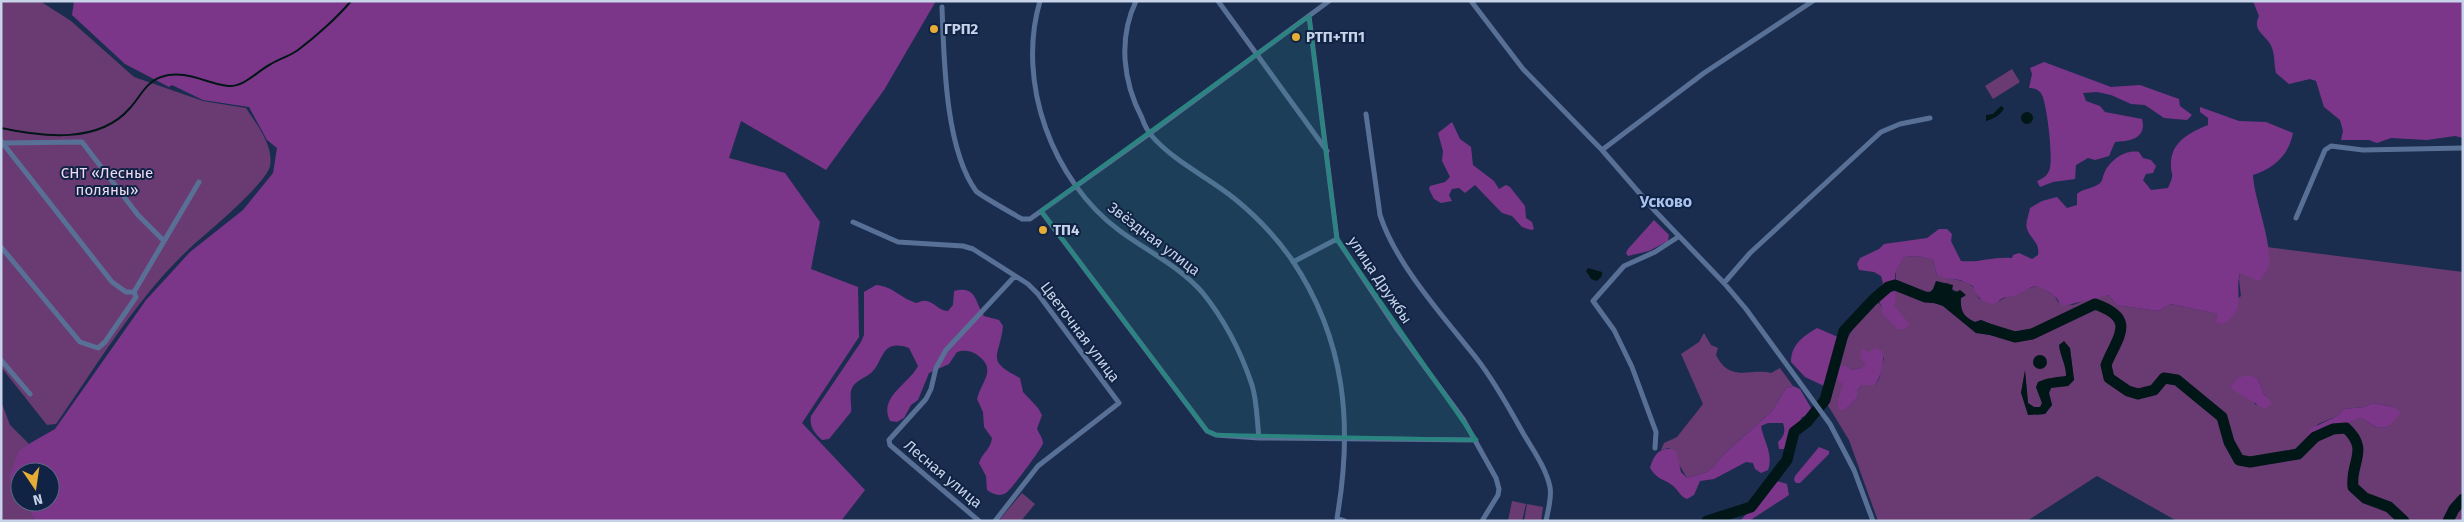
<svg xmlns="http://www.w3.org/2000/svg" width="2464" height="522" viewBox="0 0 2464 522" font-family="'Fira Sans',sans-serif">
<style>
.green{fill:#6a3b73;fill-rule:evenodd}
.forest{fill:#7c3689}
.water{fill:#011617}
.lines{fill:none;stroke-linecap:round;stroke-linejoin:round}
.stream{stroke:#011617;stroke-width:2}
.river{stroke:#011617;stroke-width:11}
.street{stroke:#597096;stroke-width:5}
.marked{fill:#2a8480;fill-opacity:0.2;stroke:#2a8480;stroke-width:4;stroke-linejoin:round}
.poi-dot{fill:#e6ac36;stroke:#102344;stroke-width:2}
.labels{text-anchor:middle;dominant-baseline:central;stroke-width:4;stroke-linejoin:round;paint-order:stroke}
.poi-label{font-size:15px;font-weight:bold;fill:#c6d3e8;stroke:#102344;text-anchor:start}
.park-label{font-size:15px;fill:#eedbf1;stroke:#102344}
.street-label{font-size:15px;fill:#c6d3e8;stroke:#102344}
.neighbourhood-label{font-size:16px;font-weight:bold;fill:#a9c2ed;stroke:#102344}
</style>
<rect width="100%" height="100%" fill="#1a2d4f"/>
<path class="green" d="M1,1h39l31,20 63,56 69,24 43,7c10,16 28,37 24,58 -4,18 -62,66 -79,81 -54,50 -93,117 -135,177l-9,1 -46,-58z
M2012,69l8,13 -27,17 -8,-13z
M2267,247l196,25v249h-286l-80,-45 -70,45h-149l-29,-81 -22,-36c7,-11 6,-22 9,-34 8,-31 18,-46 41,-69l5,6h13l1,-38 8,-12 14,-1 15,4 4,15c11,5 24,3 35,11 2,1 5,9 7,13l21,2c4,-4 35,-17 41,-14 5,2 7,6 13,8l4,7 15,3 18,-7 18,-3 7,10 42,6 13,-7 48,10 22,-18 -2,-17 1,-6 28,-5zM1942,283h6l4,6 13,7 -4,2c-1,12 2,19 14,24l6,-2 20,8 3,9 -28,-4 -33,-27 -20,-7zM2070,349l4,31 -6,6 -17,1 -2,6 3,12 -7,9 -9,1 -15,-22 4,-21 3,31 6,4h7l1,-4 -6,-16 15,-8 15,-3zM1884,358l-5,21 -4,6h-14l-4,6v7l-10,10 -10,-4 6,-13 4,-25 6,4 8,-2 4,-5zM2257,378l8,18 -9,9 -6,-7zM2373,403l21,4v12l-6,8 -10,1 -17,-10 -53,20 10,-14 19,-8 7,-7 20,-2z
M1704,333l7,12 7,3 -2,7c14,28 33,13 55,18l9,-5 13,18 -7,2 -14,23 -50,45 -9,11 -6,5 -20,6 -18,-30 -8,2 3,-7 13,-6 26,-33 -22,-50 18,-12z
M1,401l9,24 19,19 -9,5 -2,45 2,1v7h12l-2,10 5,9h-34z
M1022,493l13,11 -14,17h-19l-2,-2z
M1512,501l14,3 -4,17h-14z
M1527,504l16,3 -2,14h-17z"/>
<path class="forest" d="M74,1h862l-52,89 -58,80 -85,-49 -12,37 56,15 35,49 -9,47 47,18 1,50 -57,86 63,67 -24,31h-806l-5,-9 2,-10h18v-30h-30v23l-2,-1 -9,-17 11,-28 35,-20 91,-129 44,-48 53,-42 30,-37 4,-25 -10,-8 -18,-33 -46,-7 -31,-15 -3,2 -44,-23 -53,-49z
M2253,1h210v137l-8,-2 -28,4 -36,-2 -14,5 -8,-3h-28l2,-9 -3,-11 -16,-13 -8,-26 -6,-2 -21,5 -13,-11c-2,-8 -1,-17 -4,-25 -4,-13 -21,-16 -13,-32z
M2044,62l67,25 29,-2 39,14 1,7 12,9 -5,5 -23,-2 -19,-13 -14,-1 -20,-9 -14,-3 -14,1 3,8 14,5 5,6 37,7c5,19 -11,22 -27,23l-6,14 -14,4 -7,-2 -12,7 -1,14 -22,3 -13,5 -3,-6c5,-2 10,-5 12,-10 5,-9 -2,-66 -7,-76 -3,-6 -8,-7 -13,-7l3,-14 -2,-6z
M2200,107l39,14 27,1 27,11c-4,22 -19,35 -40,42 1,25 21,70 15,93 -2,4 -6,9 -9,13l-19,-8c-6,20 8,38 -18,51l-6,-2 2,-8 -47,-10 -13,7 -42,-6 -7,-10 -46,11c-4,-3 -6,-9 -10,-11 -16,-11 -18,-11 -35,-1 -4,3 -11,2 -15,4 -3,2 -6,4 -10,6 -11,-2 -17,-7 -20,-18l-13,-6 -16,-2 -7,-3 -4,-15 -15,-4 -14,1c-2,4 -5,8 -7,11 -5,11 1,27 -2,39l14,16 -4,6h-7l-16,-15v-7l-7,-13 8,-11 -2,-7 -7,-4 -15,-2 -2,-6 3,-6 19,-9 5,-5 43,-6 12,-9h8l5,5 -1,7 10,20c18,2 33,-5 51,-3l1,-3 6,-2 13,6 6,-4c2,-13 -7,-15 -11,-26 -2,-7 2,-14 3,-21l12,-7 15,-4 10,11 10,-3v-11c7,-6 15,-5 22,-10 4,-3 3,-6 5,-10 5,-14 22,-25 35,-22l4,6 8,2 5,6 -3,7 -7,1 -3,6 8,10 17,-2c8,-17 2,-12 3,-26 1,-21 20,-30 37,-37v-7l-8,-6z
M1452,122l8,17 11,8 2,18 21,16 5,8 7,-4 4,2 15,19 1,12 6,4 2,7 -3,1 -9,-3 -10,-11 -10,-3 -27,-28 -10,8 -6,-5 -7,1 -3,6 3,6 -11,2 -7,-4 -5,-10 1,-3 15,-4 5,-5 -8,-16 1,-10 -5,-18z
M1654,220l15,15 -1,6 -19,10 -21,5 -2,-3 2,-4z
M876,285c17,1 25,14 41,18 14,-8 18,7 31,8l5,-6 1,-14c23,-6 21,12 30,25l15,4 4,6c-3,31 -19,34 17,52l3,14 15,16 4,7 -5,14c2,4 6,10 6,14 0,4 -33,48 -37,50 -7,4 -13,1 -19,-3l-1,-14 -7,-13c3,-10 12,-14 13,-25l-8,-11 -1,-15 -6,-13c5,-19 21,-30 -1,-45 -7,-4 -12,-4 -19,-2l-8,12 -20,9 -11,27 -7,5 -7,13 -7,4 -7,-1c-12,-24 19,-37 28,-55l-9,-18c-29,-10 -25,14 -38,25 -6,5 -16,8 -19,15 -3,6 0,17 -1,24l-22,27 -7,1c-7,-7 -13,-13 -11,-24l50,-74 3,-7v-43z
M1817,328l21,9 -14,49 -19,-9 -14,-15c0,-18 13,-26 26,-34z
M1875,348l7,3c3,11 -1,25 -7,34h-14l-4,6v7l-10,10 -7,2 -3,-6 6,-20 -6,-4 3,-14h7l6,4 8,-2 4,-5 -5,-7 2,-7 7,3z
M2247,375l10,3 8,18 7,7 -7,6 -32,-19 -2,-4 7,-8z
M1793,386l7,3 11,19 -2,7 -7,2 -15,32h-8l-1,-7c6,-6 8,-10 5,-19h-15l-7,3c2,14 13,28 7,44l-7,3 -6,-4 -2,-6 -7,-1 -32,17 -14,2 -6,14 -7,4c-8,-3 -8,-9 -15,-14 -10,-7 -14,-5 -22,-17 4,-14 11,-23 26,-17l5,21 6,6 20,-6 6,-5 9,-11 50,-45 14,-23z
M2373,403l21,4 7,6 -13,14 -10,1 -17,-10 -53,20 2,-9 27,-13 7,-7 20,-2z
M1819,447l10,4v3l-29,29h-4l-2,-3 1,-4z
M1777,481l10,3 2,11 -40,26h-9z"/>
<path class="water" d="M2001,106l3,2c-4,8 -11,11 -18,13v-6l7,-1z
M2021 118a6 6 0 1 1 12 0a6 6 0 1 1-12 0Z
M1588,268l14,4v4l-5,5 -6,-2 -5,-8z
M1936,281l17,4 -1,5 4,2 4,-2 6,5 -5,3c-1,12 2,19 14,24l6,-2 20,8 4,9 -29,-4 -33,-27 -20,-7 10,-10z
M2064,341l6,7 4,32 -6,6 -17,2 -2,5 3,12 -7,9 -17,1 -7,-22 4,-23 3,33 6,4h6l2,-4 -6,-16 2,-5c8,-4 19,-5 28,-6 0,-12 -6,-20 -7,-31z
M2033 362a7 7 0 1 1 14 0a7 7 0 1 1-14 0Z"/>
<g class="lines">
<path class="stream" d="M1,128c42,9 98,16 129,-20 10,-11 16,-26 31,-31 24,-8 44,6 67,9 17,1 29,-15 43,-22 8,-5 19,-8 27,-14 16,-12 40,-33 53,-49"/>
<path class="river" d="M1989,329l26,8 17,-3 63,-30c43,15 22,33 11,61l3,13 19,13 10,3 16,-4 10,-12 13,2 45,37 7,25 10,18 11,2 48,-8 17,-17 18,-8 13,-1c24,22 4,34 7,59l12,11 24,9 15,14
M1707,521l44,-14 36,-47 7,-28 13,-10 18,-22 19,-69 29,-31 15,-13 7,-2 30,12 14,1
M2448,521l6,-12 9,-10"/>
<path class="street" d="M1040,1c-24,81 12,180 80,230 27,20 59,35 82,61 22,27 39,60 50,93 5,16 5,36 7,53
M1136,1c-18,38 -13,81 6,117 2,6 5,12 9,17 23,27 57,42 84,64 22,18 41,38 57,61 54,80 61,166 45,258l8,3
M1218,1l109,150
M1471,1l52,68 79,81 53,61 69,72 22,26 84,115 24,46 19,51
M942,7c2,52 3,141 34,184 2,3 39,24 46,28h8l119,-85 180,-133
M1309,16l28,223 60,90 66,90 33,59 3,11 -1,6 -16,26
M1366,114l14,101c16,50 64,102 97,144 18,23 32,49 46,74 10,17 23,35 27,54 2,11 -2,23 -4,34
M1,141l111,141 14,10h8l65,-110
M4,143l78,-1 56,73 26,26
M1602,150l102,-77 109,-72
M1041,211l166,220 9,4 43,3 217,2
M2296,218l29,-68 6,-4 32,4 100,-2
M853,222l45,20 65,4 10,3 55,35 10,10 81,109 -81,63 -43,55
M1,247l79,95 18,6 7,-6 31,-45 -2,-5
M1293,262l44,-23
M1724,283l26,-30 131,-121 19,-8 30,-6
M1,360l29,34
M1655,448l1,-16 -24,-65 -18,-37 -21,-29 31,-35 31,-14 23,-15
M979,521l-89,-76 -1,-5 37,-41 5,-10 5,-21 10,-18 69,-74"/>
</g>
<path class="marked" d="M1309,16l28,223 139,201 -260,-5 -9,-4 -166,-220z"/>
<g class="poi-dot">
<circle cx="934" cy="29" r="5"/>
<circle cx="1296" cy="37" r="5"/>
<circle cx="1043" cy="230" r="5"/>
</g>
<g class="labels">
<g class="poi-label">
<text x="944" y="29">ГРП2</text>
<text x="1306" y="37">РТП+ТП1</text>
<text x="1053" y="230">ТП4</text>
</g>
<g class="park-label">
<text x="107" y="173">СНТ «Лесные<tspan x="107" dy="17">поляны»</tspan></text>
</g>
<g class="street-label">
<text transform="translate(1154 239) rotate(37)">Звёздная улица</text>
<text transform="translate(1380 280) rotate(56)">улица Дружбы</text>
<text transform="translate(1080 332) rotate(53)">Цветочная улица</text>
<text transform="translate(943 474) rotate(40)">Лесная улица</text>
</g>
<g class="neighbourhood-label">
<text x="1666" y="201">Усково</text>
</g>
</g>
<rect width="2464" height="522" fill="none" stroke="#c6d3e8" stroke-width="5"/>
<g transform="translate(35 487) rotate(167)"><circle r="24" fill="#102344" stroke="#596986"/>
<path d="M0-4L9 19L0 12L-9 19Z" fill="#e6ac36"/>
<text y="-8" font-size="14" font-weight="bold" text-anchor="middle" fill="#c6d3e8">N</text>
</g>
</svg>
